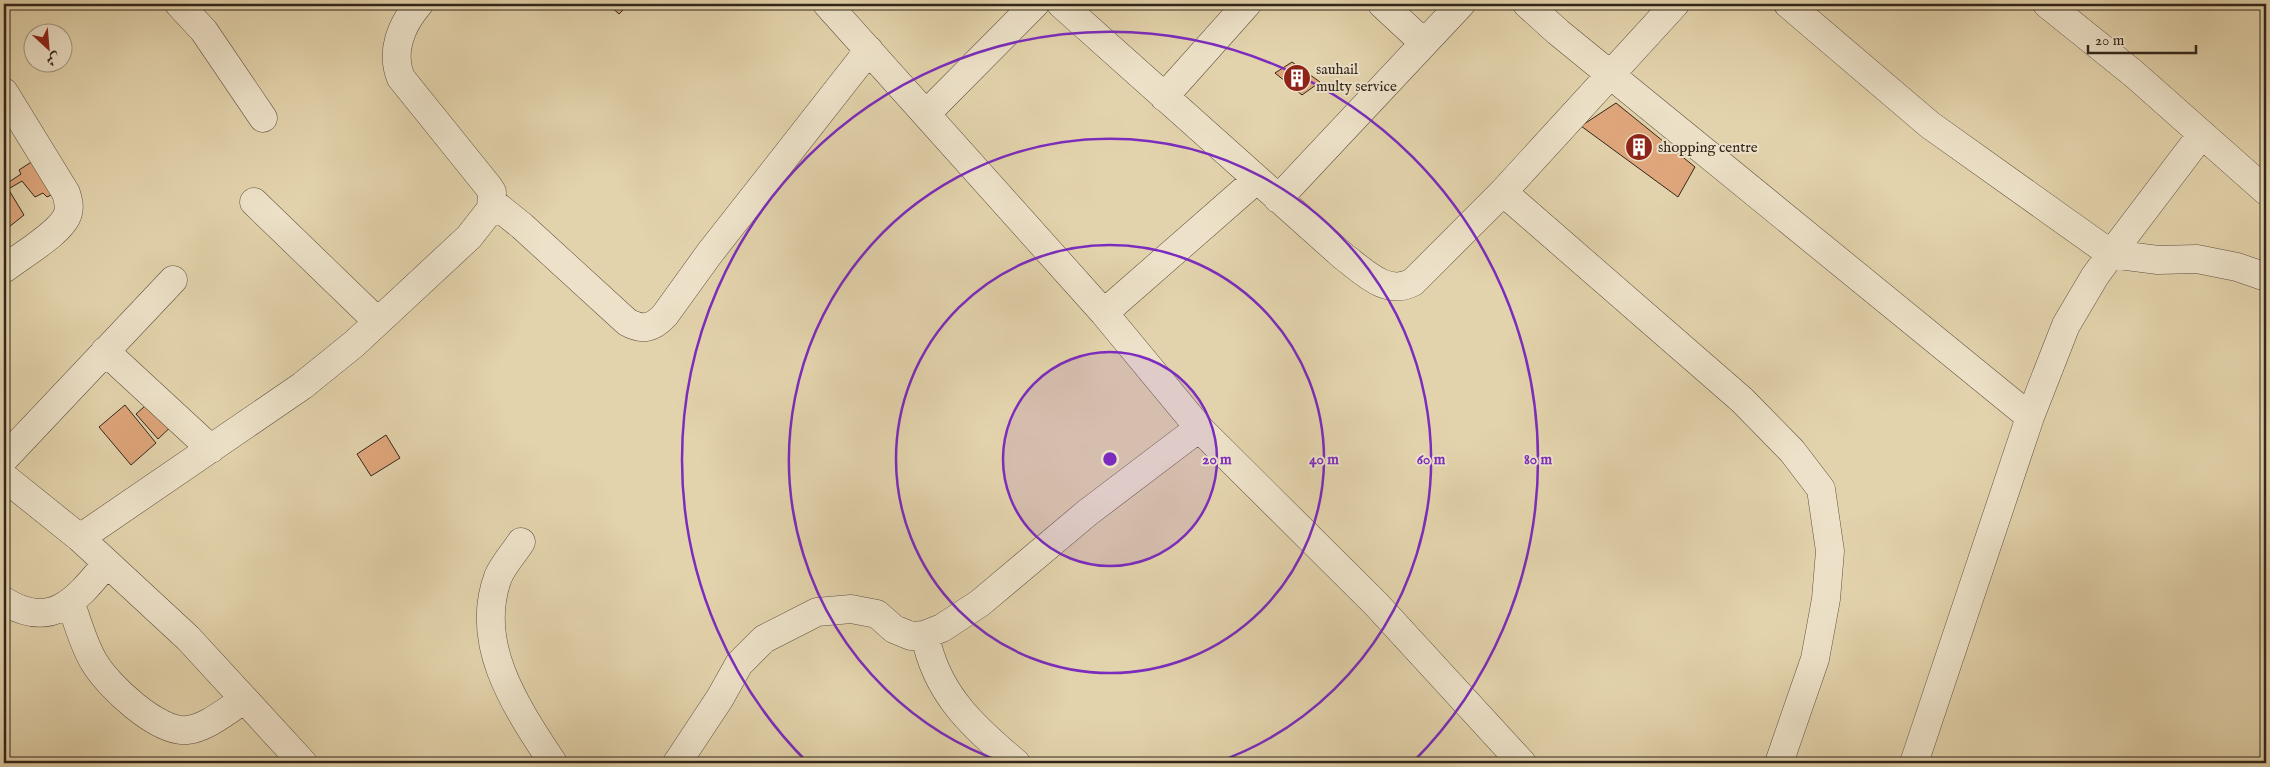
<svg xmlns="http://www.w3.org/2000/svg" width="2270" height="767" viewBox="0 0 2270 767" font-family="'IM FELL English',Amiri,serif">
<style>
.building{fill:#dfa67b;stroke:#31261b}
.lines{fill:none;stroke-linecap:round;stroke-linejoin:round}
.minor-casing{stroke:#5e513f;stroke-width:29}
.minor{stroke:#ede2c9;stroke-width:28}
.ring{fill:none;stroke:#7b2cbf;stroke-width:2.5}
.labels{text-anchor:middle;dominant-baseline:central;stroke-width:4;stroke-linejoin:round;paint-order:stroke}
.poi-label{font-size:15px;fill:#31261b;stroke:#ede2c9;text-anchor:start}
.centre{fill:#7b2cbf;stroke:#ede2c9;stroke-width:2.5}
.ring-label{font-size:15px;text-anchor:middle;font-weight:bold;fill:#7b2cbf;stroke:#ede2c9;stroke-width:4;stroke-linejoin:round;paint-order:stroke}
</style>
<rect width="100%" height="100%" fill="#e3d3ac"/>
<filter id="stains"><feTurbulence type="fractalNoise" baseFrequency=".004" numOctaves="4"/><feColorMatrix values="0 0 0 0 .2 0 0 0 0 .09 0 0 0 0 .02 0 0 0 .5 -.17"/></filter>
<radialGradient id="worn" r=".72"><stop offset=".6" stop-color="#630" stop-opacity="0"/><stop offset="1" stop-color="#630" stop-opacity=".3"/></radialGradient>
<path class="building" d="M608,4h21l-10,10z
M1093,4h13l-6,6z
M1292,62l28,20 -18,13 -27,-22z
M1616,103l79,64 -17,30 -97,-71z
M39,157l20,34 -12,6 -4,-4 -8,4 -13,-16 -12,7 -4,-4 15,-10 -2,-4z
M4,182l20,33 -20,16z
M154,398l21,25 -17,16 -22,-25z
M125,405l31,38 -25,22 -32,-38z
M386,435l14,23 -29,18 -14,-22z"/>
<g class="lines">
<g class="minor-casing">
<path id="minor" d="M179,4l25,27 59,87
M827,4l277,309 96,116 176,175 146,159
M1061,4l282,252c20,15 44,41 70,26l90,-90
M1382,4l42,39
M1527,4l31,28 472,385
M1675,4l-172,188 239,208 50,51 29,38 9,62 -4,48 -11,60 -36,104
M1788,4l142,121 181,129 91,-120
M2047,4l87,70 132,117
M4,92l62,101c2,7 4,13 2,20 -5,19 -48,43 -64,56
M1164,97l83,-93
M927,113l108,-109
M1278,199l183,-195
M254,202l123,119
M492,202l30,24 105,96c16,9 26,6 38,-7l44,-61 160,-204
M1104,313l152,-133
M105,351l106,98
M4,459l169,-179
M4,477l76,61 108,100 115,125
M80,538l222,-152 52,-42 115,-107 22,-28 1,-17 -4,-6 -87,-108c-11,-26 0,-53 18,-74
M521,542c-7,11 -18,23 -23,35 -25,68 19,131 55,186
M4,601c49,30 73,-2 103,-38
M70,602c8,20 13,42 24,60 14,24 64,71 93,68 20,-2 40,-20 57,-30
M925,635c11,58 47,91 91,128
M677,763l43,-65 19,-34 25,-25 53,-27 34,-3 26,5 17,15 17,7 13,-1 18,-7 38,-25 107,-90 112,-85
M1914,763l116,-346 36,-92 29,-49 16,-22 47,6 39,-1 40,8 29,10"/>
</g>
<use href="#minor" class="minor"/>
</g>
<circle cx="1110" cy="459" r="107" fill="#7b2cbf" fill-opacity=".12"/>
<g class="ring">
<circle cx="1110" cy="459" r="107"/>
<circle cx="1110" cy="459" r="214"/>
<path d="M1005 763A321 321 0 1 1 1215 763"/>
<path d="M807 762A428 428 0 1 1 1413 762"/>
</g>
<defs>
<g id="building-disc" transform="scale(1.4375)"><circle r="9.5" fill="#8f2418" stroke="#ede2c9"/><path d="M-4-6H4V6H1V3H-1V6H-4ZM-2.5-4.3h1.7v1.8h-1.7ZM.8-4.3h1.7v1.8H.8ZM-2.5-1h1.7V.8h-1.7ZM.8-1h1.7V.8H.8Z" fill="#fff"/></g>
</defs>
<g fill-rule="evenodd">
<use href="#building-disc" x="1297" y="78"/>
<use href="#building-disc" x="1639" y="147"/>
</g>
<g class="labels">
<g class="poi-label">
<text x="1316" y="69">sauhail<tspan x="1316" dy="17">multy service</tspan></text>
<text x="1658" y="147">shopping centre</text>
</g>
</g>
<circle cx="1110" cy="459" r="8" class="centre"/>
<g class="ring-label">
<text x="1217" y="464">20 m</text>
<text x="1324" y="464">40 m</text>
<text x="1431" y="464">60 m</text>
<text x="1538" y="464">80 m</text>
</g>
<rect width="2270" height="767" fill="none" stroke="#e3d3ac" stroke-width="20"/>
<rect x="5" y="5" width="2260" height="757" fill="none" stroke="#31261b" stroke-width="2.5"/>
<rect x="10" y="10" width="2250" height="747" fill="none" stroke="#31261b"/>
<g transform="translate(48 48) rotate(154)"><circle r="24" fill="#ede2c9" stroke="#a29783"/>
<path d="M0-4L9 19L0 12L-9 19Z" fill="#8f2418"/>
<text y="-8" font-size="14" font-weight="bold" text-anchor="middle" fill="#31261b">ش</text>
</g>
<path d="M2088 45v8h108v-8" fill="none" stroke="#31261b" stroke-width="2.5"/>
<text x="2095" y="45" font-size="15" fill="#31261b" stroke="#ede2c9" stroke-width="4" paint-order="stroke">20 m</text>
<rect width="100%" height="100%" filter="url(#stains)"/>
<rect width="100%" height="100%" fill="url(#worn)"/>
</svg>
